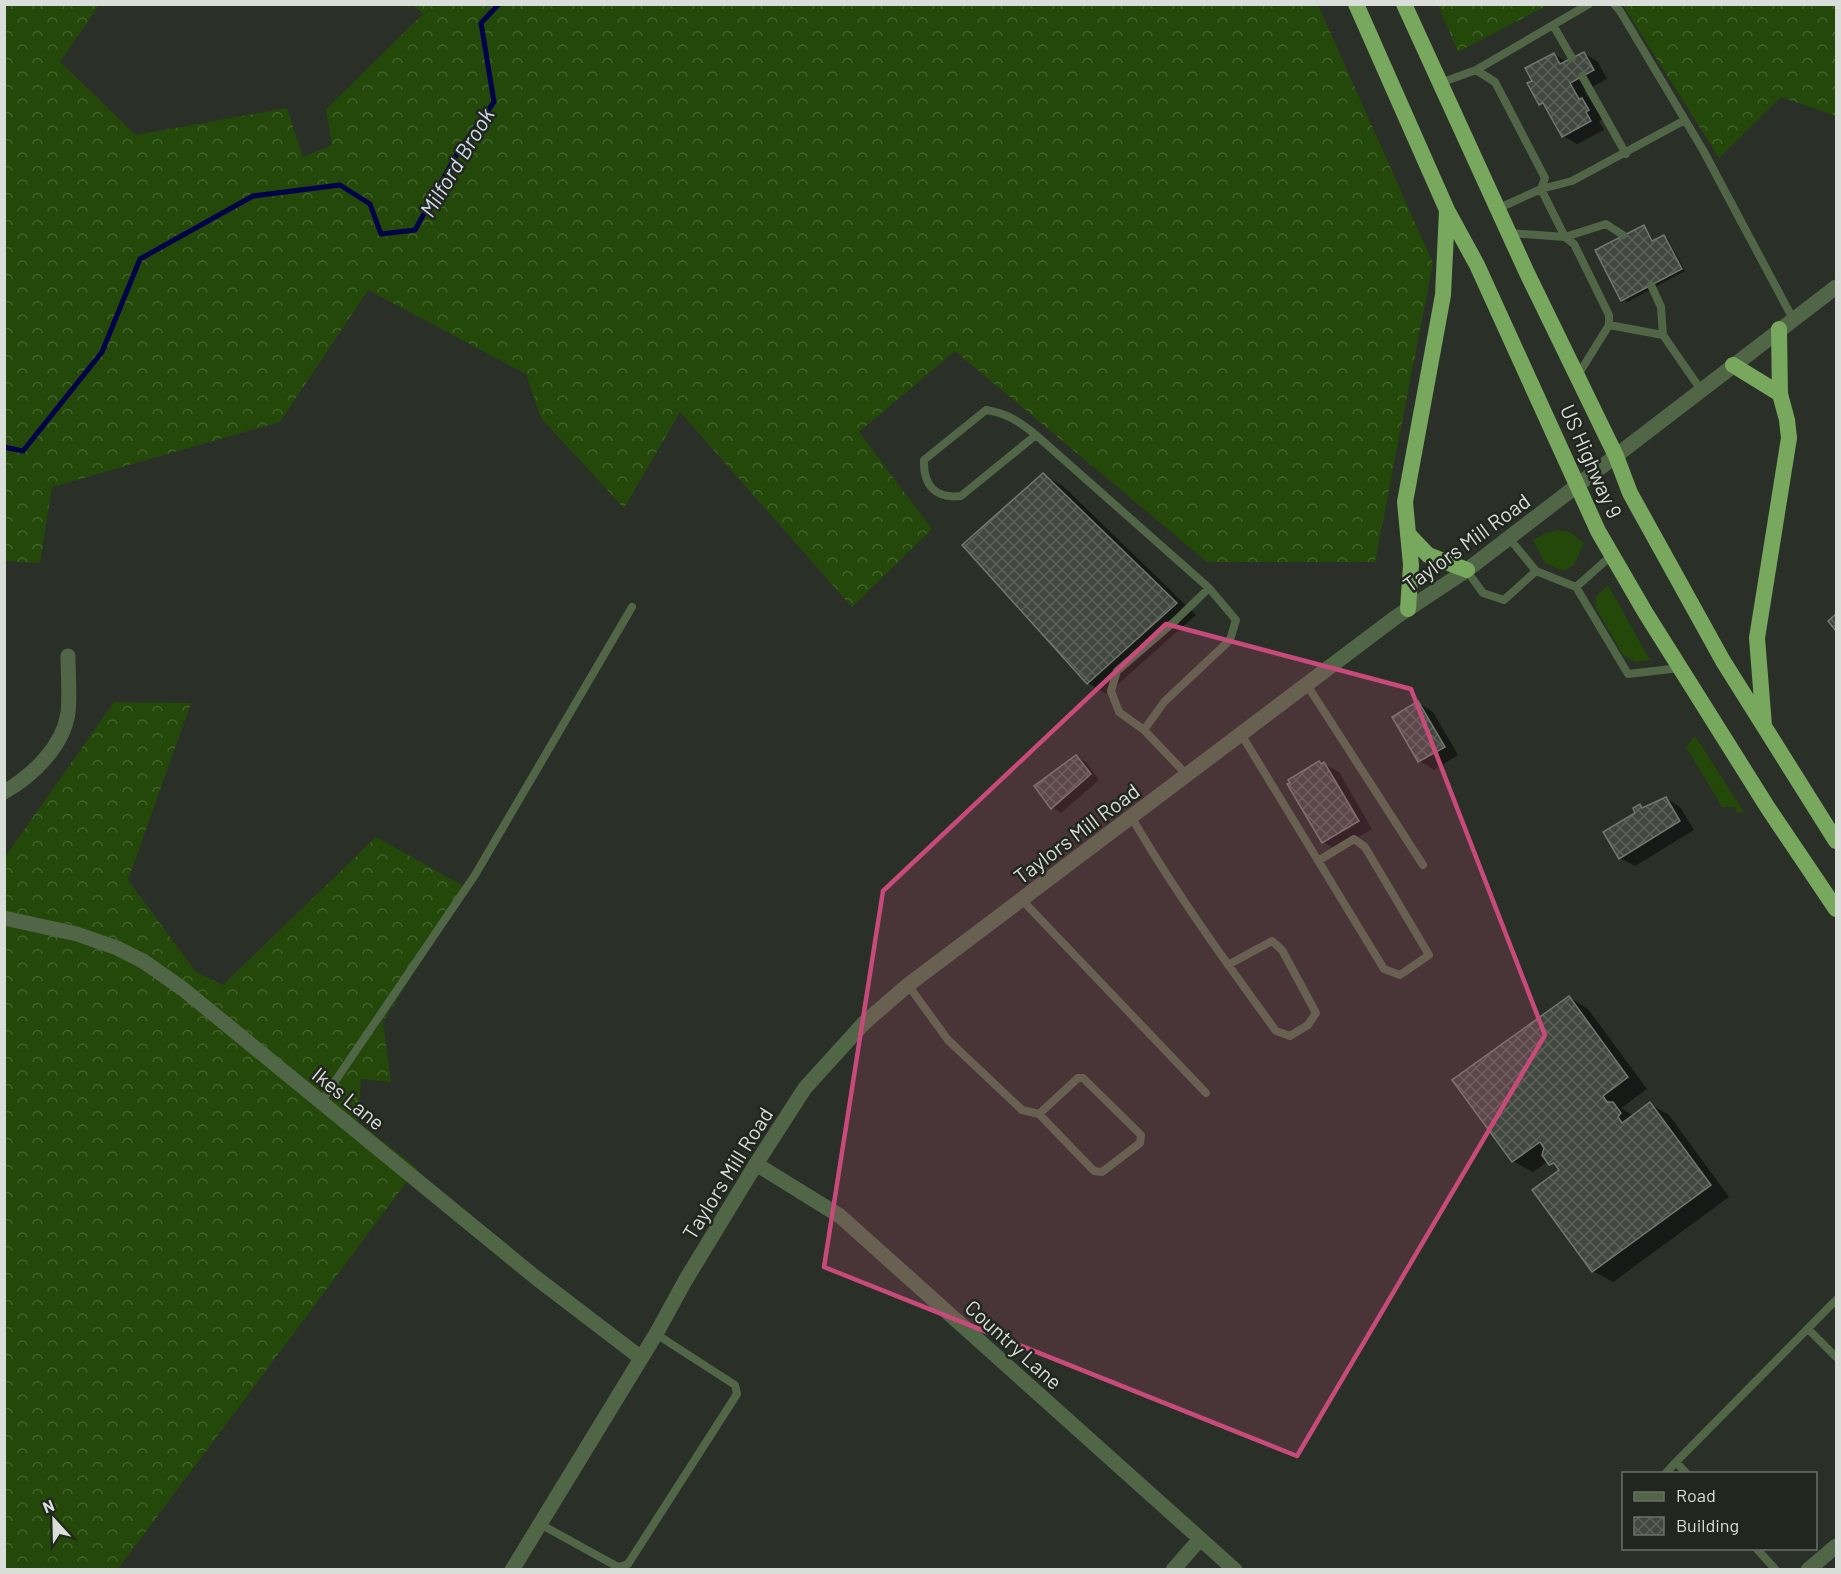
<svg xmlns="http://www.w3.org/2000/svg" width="1841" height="1574" viewBox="0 0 1841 1574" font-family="Barlow,sans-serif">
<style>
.grass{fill:#234809}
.forest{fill:url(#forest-crowns)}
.shadow{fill:#0007}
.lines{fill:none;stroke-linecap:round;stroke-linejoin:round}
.stream{stroke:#00034a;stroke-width:5}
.building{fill:url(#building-cross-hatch);stroke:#72786f;stroke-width:1.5}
.service{stroke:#506646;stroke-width:8}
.minor{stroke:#506646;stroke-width:15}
.tertiary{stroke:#506646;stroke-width:15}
.trunk{stroke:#77a85e;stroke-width:16}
.marked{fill:#c84a7a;fill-opacity:0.2;stroke:#c84a7a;stroke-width:4.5;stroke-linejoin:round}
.labels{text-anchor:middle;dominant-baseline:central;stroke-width:5;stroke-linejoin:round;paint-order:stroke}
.street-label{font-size:21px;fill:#daded9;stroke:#21261e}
.water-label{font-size:22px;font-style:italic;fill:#d1dcf1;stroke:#21261e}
</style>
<defs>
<pattern id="forest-crowns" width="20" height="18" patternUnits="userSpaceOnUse" patternTransform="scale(1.5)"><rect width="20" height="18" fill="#234809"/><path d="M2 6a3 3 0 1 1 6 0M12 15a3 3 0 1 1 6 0" fill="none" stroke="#42622c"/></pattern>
<pattern id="building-cross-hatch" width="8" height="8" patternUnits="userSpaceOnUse" patternTransform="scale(1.5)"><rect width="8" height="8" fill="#42483f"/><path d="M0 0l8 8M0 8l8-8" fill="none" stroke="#5d625a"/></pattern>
</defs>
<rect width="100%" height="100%" fill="#2a3028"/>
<path class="grass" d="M1559,530l12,3 13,10 -10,22 -11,6 -18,-8 -12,-23 13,-7z
M1608,585l42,75 -14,2 -13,-7 -28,-49 1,-9z
M1695,736l49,76 -7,1 -2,-6h-13l-36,-60z"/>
<path class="forest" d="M4,5h95l-39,57 76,73 151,-27 16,49 29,-12 -6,-36 97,-95 -11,-9h906l115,258 -58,299h-168l-252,-211 -96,81 73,97 -80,78 -172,-195 -56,96 -83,-90 -15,-44 -158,-84 -88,132 -228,65 -12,76 -35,-2z
M1438,5h110l-90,47z
M1623,5h213v111l-55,-19 -62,61z
M114,702l77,1 -63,177 68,92 27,13 153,-148 91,51 -84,134 8,60 -30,-3 -3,43 59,46 -299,401 -113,1v-713z"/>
<path class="shadow" d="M1584,53l14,9 9,17 -23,12 19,28 -4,2 5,9 -27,14 -14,-8 -16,-28 -7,-4 -6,-22 20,-28 13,8z
M1643,226l11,15 10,-5 4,3 17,32 -58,31 -4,-3z
M1043,475l20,11 133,129 -89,79 -19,-11z
M1418,703l15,9 25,43 -24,15 -14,-9 -26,-43z
M1076,757l10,5 13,18 -38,33 -9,-6z
M1324,764l15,8 33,57 -35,21 -14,-8z
M1666,798l14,9 14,23 -59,36 -15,-8 20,-53 5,3z
M1569,997l19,12 59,80 -26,19 13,8 16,-12 19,11 60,82 -116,85 -20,-11 -32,-101 -13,-9 -15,11 -20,-11z"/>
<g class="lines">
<path class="stream" d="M4,447l19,4 79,-99 38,-93 113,-63 87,-11 30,19 11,30 34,-4 43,-78 36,-50 -13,-79 18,-19"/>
</g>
<path class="building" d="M1584,52l10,18 -24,13 9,16 3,-1 7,12 -3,2 5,9 -29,16 -19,-34 -4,2 -12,-22 5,-2 -7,-13 29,-15 6,11z
M1644,225l8,16 12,-6 18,34 -61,32 -26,-51z
M1043,473l134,130 -90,81 -125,-139z
M1836,614v17l-8,-10z
M1418,701l27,46 -27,15 -26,-45z
M1076,755l15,19 -40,35 -17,-23z
M1319,761l2,3 3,-2 35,59 -37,22 -35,-59 3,-1 -2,-3z
M1666,797l14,24 -61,38 -16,-27 32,-19 -2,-5 7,-4 2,4z
M1569,996l59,81 -25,19 4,6h6l8,11 -3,4 4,6 28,-21 61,83 -119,87 -60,-82 27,-20 -5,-7 -5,2 -7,-10 2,-7 -4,-6 -28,20 -60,-82z"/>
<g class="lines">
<path class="service" d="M1614,4l6,7 83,139 90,169
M1553,25l19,33
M1476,70l19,12 50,96 -4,11 24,48 9,7 35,71v10l-31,50
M1582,76l44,78
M1440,83l36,-13 113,-66
M1497,209l44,-20 31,-8 113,-61
M1510,233l55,4 41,-13 17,11
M1651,285l10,22 2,28
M1609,325l54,10 38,55
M1036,435l-75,61c-26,3 -38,-11 -37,-36l62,-50c21,3 34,12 50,25l173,153 27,32 -6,20 -66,62 -20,28
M1509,538l27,33
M1467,571l16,22 21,7 32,-29 40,16 52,87 52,-6
M1576,587l36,-32
M1307,685l116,180
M1241,734l143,235 16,6 29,-20 -64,-108 -11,-8 -36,22
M1187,775l-43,-45 -25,-18 -8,-21 6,-20 58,-50 34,-33
M1132,818c43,74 93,143 144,213l14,5 18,-11 8,-12 -34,-63 -10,-9 -44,24
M1022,900l184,193
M908,985l40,55 74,70 17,4 55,57 8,1 38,-29 1,-8 -58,-57h-5l-39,36
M321,1102l154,-227 157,-268
M1808,1329l28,28
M1665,1474l11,-12
M1687,1474l-11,-12 160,-162
M540,1524l78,43 10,-3 109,-170 -2,-9 -79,-51
M1756,1548l20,22"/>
<path class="minor" d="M4,792c28,-16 59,-45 64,-79 2,-18 0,-38 0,-57
M4,918l73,16 40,14 26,13 40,28 352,288 106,81
M756,1164l84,52 395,354
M1173,1570l27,-31
M1808,1570l28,-24"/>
<path class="tertiary" d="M512,1570l144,-236 29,-53 71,-117 49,-76 59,-65 44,-38 488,-368 71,-47 369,-283"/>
<path class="trunk" d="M1356,4l91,206 30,55 121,266 47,81 123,196 68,101
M1404,4l123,269 89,183 14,37 93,168 113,180
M1733,365l47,29
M1408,534l20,21 39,15
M1408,609l3,-44 -6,-63 38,-207 4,-84
M1764,726l-7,-88 32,-200 -2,-18 -7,-26 -1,-65"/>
</g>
<path class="marked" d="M1166,624l245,65 134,346 -248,421 -473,-189 59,-376z"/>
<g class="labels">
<g class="street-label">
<text transform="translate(1592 461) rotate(66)">US Highway 9</text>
<text transform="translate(1466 542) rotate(-36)">Taylors Mill Road</text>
<text transform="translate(1076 833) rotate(-37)">Taylors Mill Road</text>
<text transform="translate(349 1098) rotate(39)">Ikes Lane</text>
<text transform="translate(727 1173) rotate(-58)">Taylors Mill Road</text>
<text transform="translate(1014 1344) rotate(42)">Country Lane</text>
</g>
<g class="water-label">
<text transform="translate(456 162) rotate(-59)">Milford Brook</text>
</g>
</g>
<rect width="1841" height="1574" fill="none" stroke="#daded9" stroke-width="12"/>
<rect x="1622" y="1472" width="195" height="78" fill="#21261e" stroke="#6b7069" stroke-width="1.5"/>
<rect x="1634" y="1492" width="30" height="9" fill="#506646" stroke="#6b7069" stroke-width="1.5"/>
<text x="1676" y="1502" font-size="18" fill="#daded9">Road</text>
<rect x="1634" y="1517" width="30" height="18" fill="url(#building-cross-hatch)" stroke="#6b7069" stroke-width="1.5"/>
<text x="1676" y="1532" font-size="18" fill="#daded9">Building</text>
<g transform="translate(54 1520) rotate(338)" stroke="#21261e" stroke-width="4.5" paint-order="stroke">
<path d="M0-4.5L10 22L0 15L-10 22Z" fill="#daded9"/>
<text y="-9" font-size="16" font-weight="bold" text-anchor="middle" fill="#daded9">N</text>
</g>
</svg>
